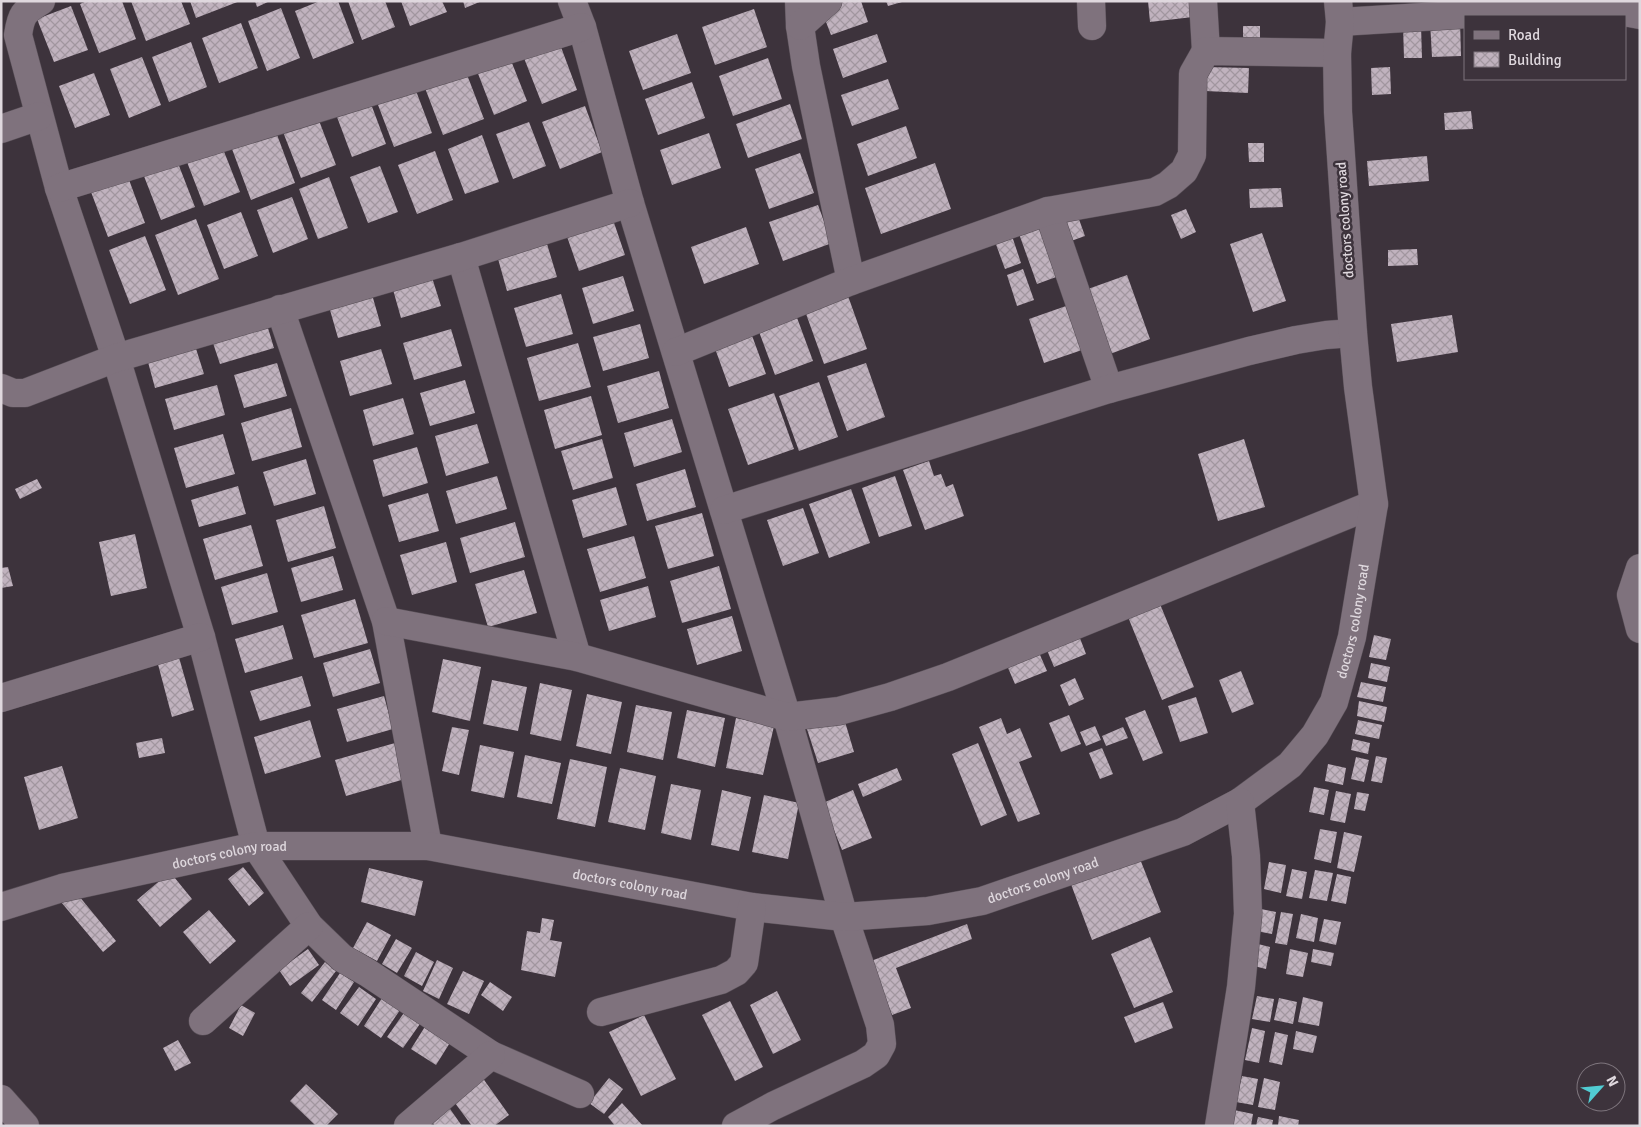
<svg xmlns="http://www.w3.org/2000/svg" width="1641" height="1127" viewBox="0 0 1641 1127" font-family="Signika,sans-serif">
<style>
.building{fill:url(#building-cross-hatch)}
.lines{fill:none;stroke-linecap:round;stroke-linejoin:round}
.minor-casing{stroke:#584f57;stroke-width:29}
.minor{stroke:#7f727d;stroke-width:28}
.labels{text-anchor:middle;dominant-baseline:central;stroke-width:5;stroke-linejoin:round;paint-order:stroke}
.street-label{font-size:14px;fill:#dfd8de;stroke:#3d333c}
</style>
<defs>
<pattern id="building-cross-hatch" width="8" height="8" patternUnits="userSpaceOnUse" patternTransform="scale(1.25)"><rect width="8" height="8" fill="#c0b2be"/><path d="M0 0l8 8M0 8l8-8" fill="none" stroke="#a1969f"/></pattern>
</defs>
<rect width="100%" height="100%" fill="#3d333c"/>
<path class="building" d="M87,1h35l14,38 -37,14 -19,-49z
M131,1h50l9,23 -44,17z
M190,1h50l-44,17z
M255,1h15l-13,6z
M320,1h18l16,42 -41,16 -18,-48z
M348,1h37l10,26 -33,13z
M401,1h41l5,11 -37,14z
M463,1h19l-17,7z
M844,1h17l7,21 -37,13 -10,-26z
M886,1h16v1l-14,4z
M1148,1h43l2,16 -43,5z
M71,6l17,44 -34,12 -17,-43z
M281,8l19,50 -33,13 -19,-50z
M754,9l13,38 -52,18 -13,-38z
M1460,20l1,36 -29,1 -2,-36z
M241,23l17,45 -39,15 -17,-45z
M1421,25l1,33h-18l-1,-32z
M1243,26h17v18h-17z
M677,34l14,39 -48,17 -14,-39z
M877,34l10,28 -44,16 -10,-29z
M558,39l19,51 -35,14 -20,-51z
M191,42l16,45 -38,15 -17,-45z
M142,57l19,48 -32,13 -19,-49z
M510,58l17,43 -33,14 -17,-44z
M768,58l14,41 -49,17 -14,-40z
M1205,67l44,1 -1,25 -43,-2z
M1390,67l1,27 -19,1 -1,-27z
M466,72l18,47 -41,16 -18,-47z
M94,73l16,42 -35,13 -16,-42z
M888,79l11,30 -47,17 -11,-31z
M692,82l13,36 -47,17 -13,-36z
M413,83l19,50 -38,14 -19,-50z
M371,104l15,40 -34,13 -15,-40z
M790,104l12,35 -54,19 -12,-34z
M585,106l17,46 -42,17 -18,-47z
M1471,111l2,18 -28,1 -1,-17z
M318,118l18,47 -35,13 -18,-46z
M529,122l17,44 -33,13 -17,-45z
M906,126l11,32 -49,18 -11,-32z
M276,132l19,51 -44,17 -19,-51z
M709,133l12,35 -49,17 -12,-35z
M482,135l17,47 -34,12 -17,-45z
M1248,143h16v19h-15z
M223,149l17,43 -36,14 -17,-44z
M435,151l18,49 -36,14 -19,-49z
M800,153l14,40 -45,16 -14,-40z
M1427,156l2,25 -60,5 -2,-25z
M176,158l19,49 -34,13 -19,-49z
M935,163l16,46 -70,25 -16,-46z
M380,166l18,46 -30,11 -18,-46z
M125,169l20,54 -37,14 -20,-53z
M329,177l19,51 -30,11 -19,-50z
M1281,188l2,19 -33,1 -1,-19z
M292,197l16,42 -35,14 -16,-43z
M818,205l14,38 -49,18 -14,-39z
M1186,209l10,23 -15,7 -10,-24z
M610,211l15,44 -46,16 -15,-43z
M1076,211l9,25 -14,5 -9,-25z
M241,212l17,44 -34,13 -17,-44z
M196,219l23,60 -41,16 -23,-60z
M1040,223l19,53 -22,8 -19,-53z
M746,227l13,37 -55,20 -13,-37z
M1011,233l10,30 -16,6 -11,-30z
M1262,233l24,68 -33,11 -23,-68z
M544,234l13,43 -50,14 -12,-43z
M145,236l21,54 -36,14 -21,-54z
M1417,249l1,16 -30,1v-16z
M429,268l12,38 -40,12 -11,-39z
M1023,269l11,31 -17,6 -10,-31z
M1127,275l23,64 -40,15 -22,-65z
M623,276l11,35 -41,13 -11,-36z
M371,291l10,35 -43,12 -10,-35z
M561,294l12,40 -47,13 -12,-39z
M848,296l19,53 -43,15 -19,-53z
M1066,306l16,44 -38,13 -15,-44z
M796,315l17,46 -38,14 -17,-46z
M1452,315l6,37 -61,10 -6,-38z
M265,318l9,30 -54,16 -10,-30z
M640,324l9,34 -46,13 -10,-34z
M451,329l11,37 -48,14 -11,-37z
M750,330l16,44 -37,13 -16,-44z
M192,336l12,38 -49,14 -10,-37z
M578,343l13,44 -52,14 -12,-43z
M381,349l11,35 -42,12 -10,-35z
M277,363l10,33 -43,12 -10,-33z
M866,363l19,54 -38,14 -20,-55z
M659,371l10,37 -51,15 -11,-37z
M465,380l10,33 -45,13 -10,-33z
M819,382l19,55 -39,14 -20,-55z
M217,385l8,30 -51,15 -9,-31z
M774,393l20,56 -46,16 -20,-56z
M591,396l11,39 -47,14 -11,-39z
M403,398l11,36 -41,12 -10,-36z
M291,408l11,39 -50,14 -11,-38z
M672,419l10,33 -48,15 -10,-34z
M477,424l12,39 -43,13 -11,-40z
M223,434l12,40 -49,14 -12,-40z
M602,439l11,39 -40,12 -12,-39z
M1244,439l21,68 -47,14 -20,-67z
M417,447l11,36 -45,14 -10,-37z
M306,459l10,35 -42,12 -11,-34z
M929,461l5,15 7,-2 5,13 7,-3 11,32 -39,14 -22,-60z
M685,469l11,38 -49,14 -11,-37z
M497,476l10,33 -51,15 -10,-33z
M895,476l17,50 -33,11 -17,-49z
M37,479l5,9 -22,11 -5,-10z
M238,486l8,28 -47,13 -8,-27z
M616,487l11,38 -44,13 -11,-38z
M851,489l19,54 -41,15 -20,-54z
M428,493l11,38 -40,11 -11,-37z
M324,506l12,42 -48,14 -12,-42z
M803,508l16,45 -36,13 -16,-46z
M702,513l12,43 -46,13 -13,-43z
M515,522l10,35 -55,16 -10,-35z
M251,525l12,41 -48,14 -12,-41z
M135,534l12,54 -36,8 -12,-54z
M634,536l12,42 -46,14 -13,-43z
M446,542l11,40 -45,13 -12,-40z
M333,556l10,34 -42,12 -10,-34z
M719,566l12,43 -49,14 -12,-42z
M8,567l5,19 -12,2v-20z
M524,570l13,43 -49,14 -13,-43z
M267,573l11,39 -46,13 -11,-38z
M648,586l8,31 -47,14 -9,-31z
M355,599l13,44 -54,15 -13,-43z
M1160,604l34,83 -32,13 -34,-83z
M732,616l10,35 -45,14 -10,-36z
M283,625l10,34 -48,14 -10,-34z
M1075,625l11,29 -32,13 -12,-29z
M1374,635l17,4 -5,21 -17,-3z
M176,647l18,63 -22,7 -17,-64z
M1037,648l10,23 -32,13 -10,-23z
M370,649l10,34 -47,14 -10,-34z
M443,659l38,8 -11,54 -38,-9z
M1371,663l19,4 -3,15 -19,-4z
M1241,671l13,33 -22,9 -13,-33z
M302,676l9,30 -51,15 -10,-30z
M1075,678l9,21 -15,7 -9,-21z
M492,680l35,7 -9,44 -35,-7z
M1361,682l25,5 -3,15 -26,-5z
M540,683l32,7 -11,51 -31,-7z
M587,694l35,8 -11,52 -35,-8z
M384,696l9,33 -46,13 -10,-33z
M1196,697l12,36 -28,9 -12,-36z
M1359,701l28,6 -3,15 -27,-6z
M636,705l36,7 -9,48 -36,-8z
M687,710l38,8 -10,49 -38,-9z
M1145,710l18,43 -20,8 -18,-43z
M843,715l11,37 -36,11 -12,-37z
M1069,715l12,29 -20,8 -12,-29z
M736,718l38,8 -11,49 -37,-7z
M1001,718l6,16 13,-6 12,29 -13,5 21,52 -22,8 -39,-95z
M310,720l11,37 -56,17 -11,-37z
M1358,720l24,5 -3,14 -24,-5z
M1095,726l6,14 -15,6 -6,-14z
M452,727l17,3 -10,45 -17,-4z
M1123,727l5,11 -22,8 -4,-10z
M162,738l3,15 -26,5 -3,-15z
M1353,739l17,4 -2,11 -17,-4z
M395,743l10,36 -59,17 -11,-36z
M978,743l29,72 -26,11 -29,-72z
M480,745l34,7 -10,46 -33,-7z
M1102,748l11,26 -13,5 -11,-26z
M525,755l36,8 -9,41 -35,-7z
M1376,756l11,2 -5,25 -11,-2z
M1356,757l13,3 -5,22 -13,-3z
M570,759l37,8 -12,60 -38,-8z
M1328,764l18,4 -3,17 -18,-4z
M62,766l16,52 -39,12 -15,-53z
M620,768l36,8 -11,54 -37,-8z
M897,768l5,12 -39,17 -5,-13z
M671,784l30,6 -10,50 -30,-7z
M1314,787l15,3 -5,25 -15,-3z
M722,790l29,7 -12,54 -28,-6z
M853,790l19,48 -30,12 -19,-47z
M1336,791l15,3 -6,29 -15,-3z
M1357,792l12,2 -4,17 -11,-2z
M764,795l35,8 -11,56 -36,-7z
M1320,829l17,3 -6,31 -17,-4z
M1344,832l18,4 -8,36 -17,-4z
M1138,854l23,58 -69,28 -23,-61z
M1269,862l17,3 -5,28 -17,-4z
M243,867l21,26 -15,13 -21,-27z
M369,868l54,13 -8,35 -54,-14z
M1292,869l15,3 -5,27 -16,-3z
M1315,870l18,3 -6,28 -18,-3z
M170,872l22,27 -32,28 -23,-27z
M1337,874l14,3 -5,27 -15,-3z
M74,890l42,51 -13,11 -42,-50z
M1256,908l20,4 -4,22 -21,-4z
M209,910l27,31 -26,23 -27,-32z
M1281,912l12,2 -6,31 -12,-2z
M1301,914l17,4 -4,24 -18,-4z
M542,918l12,2 -4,20 12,2 -7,35 -34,-7 6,-39 13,2z
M1324,919l17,3 -5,23 -17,-4z
M367,922l24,13 -14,26 -24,-13z
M967,924l5,15 -76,29 15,40 -19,7 -21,-54z
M1150,937l23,55 -39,16 -23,-54z
M396,939l16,9 -15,25 -15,-9z
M1254,943l16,4 -4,22 -16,-4z
M308,949l11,16 -29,21 -11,-16z
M1290,949l18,4 -5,24 -17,-3z
M1313,949l21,4 -3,13 -20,-4z
M416,952l18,10 -12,24 -18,-10z
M437,960l16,8 -14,31 -16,-8z
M325,962l11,9 -24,31 -11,-9z
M463,971l21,10 -15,33 -22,-10z
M340,973l14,9 -18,28 -14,-10z
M490,982l22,15 -9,14 -22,-16z
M359,987l17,12 -18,27 -18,-13z
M777,991l24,49 -28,14 -23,-49z
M1257,996l17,3 -4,23 -18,-3z
M1303,997l20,5 -4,24 -21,-4z
M382,998l18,12 -19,28 -17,-12z
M1279,998l18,4 -4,22 -19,-4z
M730,1001l33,66 -28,14 -33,-66z
M1163,1002l10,26 -38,15 -11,-26z
M241,1005l14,8 -12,23 -14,-8z
M406,1010l16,11 -19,27 -16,-11z
M644,1015l32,64 -35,17 -32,-64z
M426,1025l25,16 -15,24 -25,-16z
M1252,1028l13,3 -6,32 -14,-3z
M1296,1031l21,5 -4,17 -20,-4z
M1275,1032l13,3 -6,30 -13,-3z
M178,1040l13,23 -16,8 -12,-23z
M1242,1076l16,3 -5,26 -17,-3z
M482,1077l27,38 -15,11h-22l-20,-27z
M609,1078l14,11 -19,25 -15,-11z
M1264,1078l16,4 -5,28 -17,-3z
M306,1084l32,30 -12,12h-10l-26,-25z
M622,1103l21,23h-28l-7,-9z
M448,1106l14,20h-27l-5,-7z
M1234,1110l19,4 -2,12h-20z
M1279,1116l20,4 -1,6h-20z
M1258,1117l15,3 -1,6h-16z"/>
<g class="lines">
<g class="minor-casing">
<g id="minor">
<path d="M41,1c-18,11 -20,14 -23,34l41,153 57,170 85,279 55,209 53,80 33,32 26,15 123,82 89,39"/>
<path d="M572,1l10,26 48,176 157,514 57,200 36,108 2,19 -6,11 -13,9 -90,42 -37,20"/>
<path d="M799,1l1,25 6,40 45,215"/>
<path d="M1091,1l1,25"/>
<path d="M1203,1l3,50"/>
<path d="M1340,22l115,-7 126,-11 59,11"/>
<path d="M800,26l28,-25"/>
<path d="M1,129l38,-13"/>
<path d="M59,188l523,-161"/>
<path d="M1048,211l61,178"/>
<path d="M461,257l116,400"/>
<path d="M280,309l106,312 42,225"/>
<path d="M676,352l175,-71 197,-70 107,-19 13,-7 16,-14 8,-16 1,-81 13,-23 131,2"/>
<path d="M1,388l12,5h12l91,-35 345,-101 169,-54"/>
<path d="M724,510l385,-121 140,-38 47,-11 30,-5 27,-2"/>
<path d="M1640,568l-9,27 9,34"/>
<path d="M386,621l191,36 210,60 52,-6 51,-14 58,-20 426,-173"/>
<path d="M1,698l200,-61"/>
<path id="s1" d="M1,907l61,-19 194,-42h172l324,61 92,10 84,-6 54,-10 201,-69 57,-30 50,-37 25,-30 19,-33 18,-65 22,-133 -16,-117 -5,-54 -15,-221 -1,-59 3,-31 -2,-21"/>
<path d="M601,1012l120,-32 15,-8 8,-9 8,-56"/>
<path d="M203,1021l106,-95"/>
<path d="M1,1099l24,27"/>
<path d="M408,1126l83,-71"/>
<path d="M1219,1126l22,-139 7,-73 -2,-58 -6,-54"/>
</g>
</g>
<use href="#minor" class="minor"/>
</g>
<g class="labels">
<g class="street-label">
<text transform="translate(1345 220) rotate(-94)">doctors colony road</text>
<text stroke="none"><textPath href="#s1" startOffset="1495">doctors colony road</textPath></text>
<text stroke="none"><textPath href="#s1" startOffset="235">doctors colony road</textPath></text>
<text stroke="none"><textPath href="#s1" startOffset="1060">doctors colony road</textPath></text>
<text stroke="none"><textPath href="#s1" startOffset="640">doctors colony road</textPath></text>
</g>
</g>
<rect width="1641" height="1127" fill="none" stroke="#dfd8de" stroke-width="5"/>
<rect x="1464" y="15" width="162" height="65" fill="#3d333c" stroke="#7e757d"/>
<rect x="1474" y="31" width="25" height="8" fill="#7f727d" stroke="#7e757d"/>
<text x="1508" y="40" font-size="15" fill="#dfd8de">Road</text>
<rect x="1474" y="52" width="25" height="15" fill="url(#building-cross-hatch)" stroke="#7e757d"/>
<text x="1508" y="65" font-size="15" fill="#dfd8de">Building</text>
<g transform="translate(1601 1087) rotate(63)"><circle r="24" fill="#3d333c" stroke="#7e757d"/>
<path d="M0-4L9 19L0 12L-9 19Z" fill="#51ccd3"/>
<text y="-8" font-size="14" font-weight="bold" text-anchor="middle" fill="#dfd8de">N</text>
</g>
</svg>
